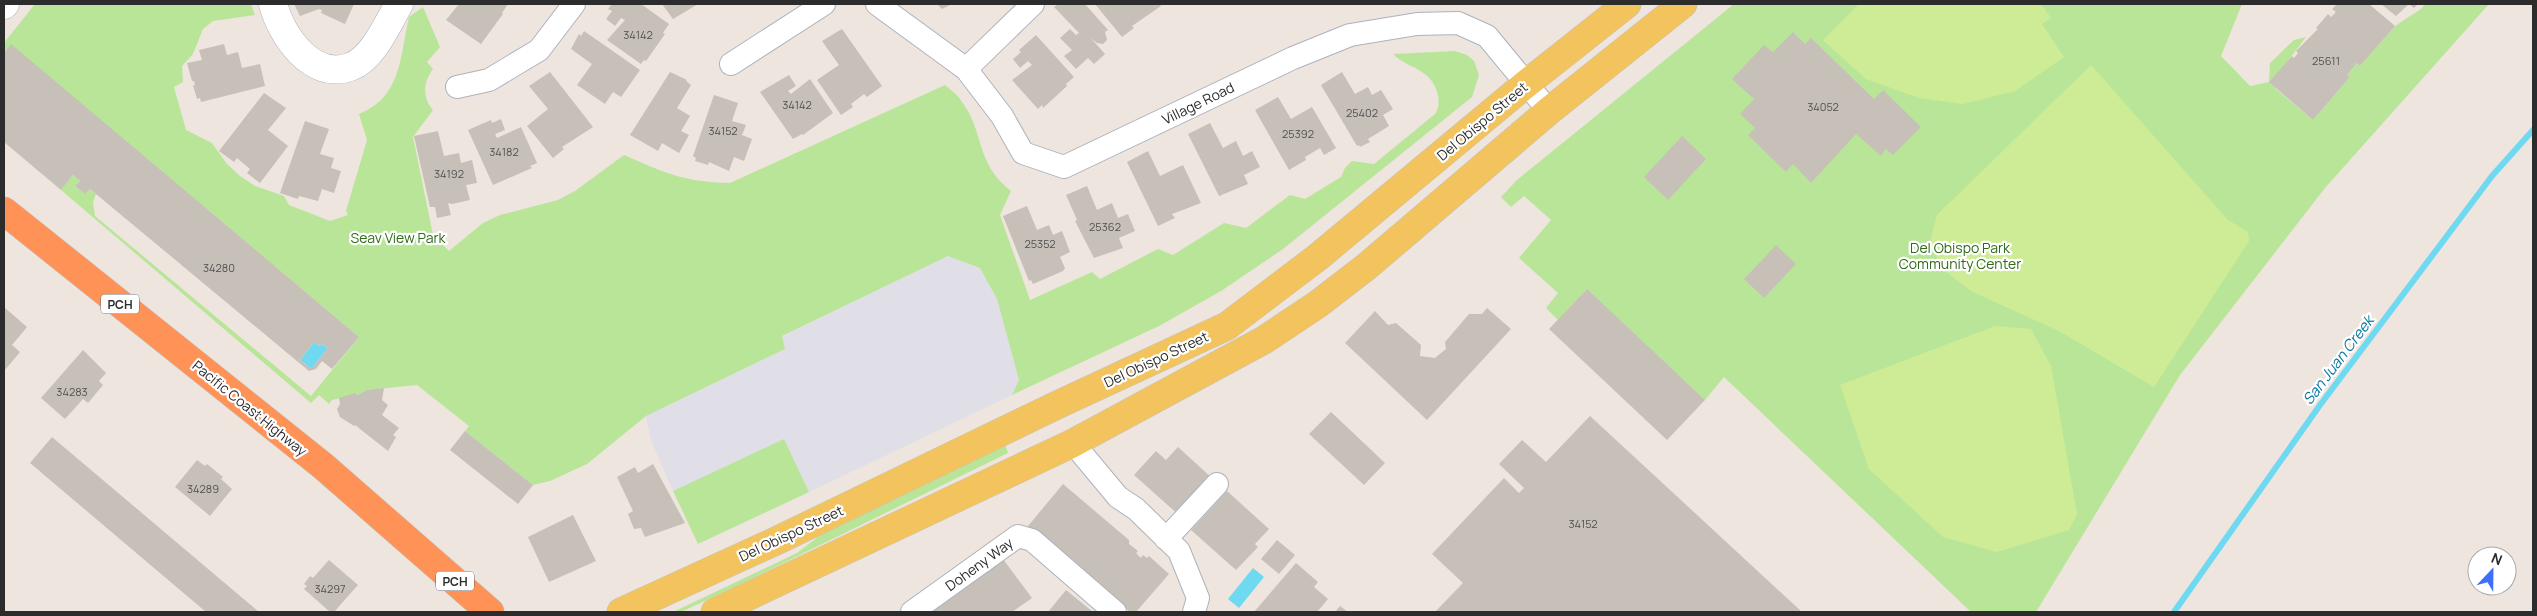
<svg xmlns="http://www.w3.org/2000/svg" width="2537" height="616" viewBox="0 0 2537 616" font-family="Manrope,sans-serif">
<style>
.industrial{fill:#e0dee6}
.green{fill:#b9e599}
.pitch{fill:#ceec95}
.water{fill:#6fd9f1}
.lines{fill:none;stroke-linecap:round;stroke-linejoin:round}
.stream{stroke:#6fd9f1;stroke-width:6}
.building{fill:#c6c0b9;fill-rule:evenodd}
.street-casing{stroke:#aeb2bc;stroke-width:24}
.secondary-casing{stroke:#aeb2bc;stroke-width:29}
.primary-casing{stroke:#c4c4c4;stroke-width:29}
.highway-casing{stroke:#c4c4c4;stroke-width:29}
.street{stroke:#fff;stroke-width:22}
.secondary{stroke:#fff;stroke-width:28}
.primary{stroke:#f3c45d;stroke-width:28}
.highway{stroke:#ff9257;stroke-width:28}
.labels{text-anchor:middle;dominant-baseline:central;stroke-width:4.5;stroke-linejoin:round;paint-order:stroke}
.number-label{font-size:11px;fill:#52514f}
.shield{fill:#fff;stroke:#6b6b6b;stroke-width:1}
.shield-label{font-size:12px;font-weight:bold;fill:#2c2c2c}
.street-label{font-size:14px;fill:#2c2c2c;stroke:#fff}
.park-label{font-size:14px;fill:#316b19;stroke:#fff}
.water-label{font-size:15px;font-style:italic;fill:#0b79a0;stroke:#fff}
</style>
<rect width="100%" height="100%" fill="#ede5de"/>
<path class="industrial" d="M948,256l32,12 17,31 22,81 -7,15 -203,97 -25,-53 -111,52 -22,-51 -5,-24 139,-67 -4,-12z"/>
<path class="green" d="M35,4h216l4,11 -42,6 -10,8 -10,25 -11,12 1,16 -9,5 12,43 26,13 15,21 13,12 15,10 29,10 5,9 41,16 18,-6 -2,-4 21,-71 -8,-26c43,-17 41,-58 50,-97l14,-10 17,40 -13,15 6,7c-10,13 -11,28 0,41l-20,27 20,98 16,16 34,-28 17,-8 58,-15 17,-9 49,-36c41,18 60,27 106,28l215,-98c6,5 13,10 17,17 23,31 13,61 49,89l-11,24 30,85 62,-28 8,7 58,-30 15,6 51,-32 22,5 44,-33 15,4 36,-22 4,-9 7,-7 22,3 61,-50c8,-12 2,-30 -9,-39 -11,-9 -23,-11 -33,-21l62,-3 12,4 7,6 5,14 -7,22 -189,152 -62,42 -62,35 -147,69 7,-15 -22,-81 -17,-31 -32,-12 -166,80 3,13 -139,67 -59,48 -37,17 -17,4 -68,-54 4,-5 -52,-41 -50,5 -10,5 -25,5 -3,4 -10,-9 -8,8 -250,-213 12,-15 7,6 -5,5 10,8 5,-5 6,5 -3,8 2,14 216,180 48,-59 -348,-292 -7,8v-10z
M1734,4h508l-21,52 29,30 19,-4 1,-19 24,-23 12,-3 -34,45 4,7 37,31 37,-43 -3,-2 10,-12 3,3 35,-40 26,-17 4,-5h64l-164,184 -145,187 -144,237h-65l-247,-235 -19,23 -119,-110 -28,30 -12,-12 12,-15 -39,-35 32,-38 -27,-24 -13,11 -10,-10 16,-17z
M784,439l25,53 -111,52 -25,-53z
M1005,444l3,9 -282,138 -45,21h-8l124,-59 39,-30z"/>
<path class="pitch" d="M1859,4h182l10,14 -9,6 22,33 -49,34 -52,13 -44,-6 -53,-19 -43,-39z
M2091,65l137,155 20,12 1,9 -95,146 -95,-56 -88,-40 -26,-20 -16,-26 8,-30z
M1995,326l36,3 20,37 26,148 -8,16 -72,22 -54,-15 -74,-68 -29,-84z"/>
<path class="water" d="M314,342l5,4 3,-2 6,4 -15,19h-4l-9,-7z
M1253,568l11,9 -25,31 -11,-9z"/>
<g class="lines">
<path class="stream" d="M2174,612l146,-207 172,-229 41,-46"/>
</g>
<path class="building" d="M294,4h60l-9,20 -24,-11 1,-3 -3,-1 -19,7z
M459,4h49l-6,9 1,1 -22,30 -35,-24z
M612,4h29l28,20 -6,9 2,1 -19,27 -2,-1 -3,4 -34,-24 18,-20 -4,-2 -6,8 -9,-7 6,-8 -4,-2z
M662,4h36l-25,15z
M937,4h15l-10,5z
M1058,4h27l23,26 -3,2 2,8 -4,4 -6,-1 -6,-5 14,16 -11,10 -6,-6 -12,11 -12,-13 8,-6 -12,-12 10,-9 6,6 3,-2 -25,-26z
M1095,4h64l2,2 -29,20 2,2 -12,9z
M2337,4h32l26,22 -35,40 -3,-3 -10,12 3,2 -37,43 -44,-38 23,-26 2,2 4,-5 -2,-2 22,-22 -2,-1 12,-14 3,3 5,-5 -4,-3z
M2381,4h37l-4,4 -5,-4 -13,12z
M842,29l40,57 -15,11 -3,-3 -13,10 2,3 -12,8 -24,-35 22,-15 -17,-24z
M584,31l56,39 -19,27 -8,-5 -8,12 -28,-19 15,-21 -21,-15 8,-15 2,2z
M1793,32l12,12 6,-6 63,61 9,-9 38,37 -28,28 -7,-6 -5,7 -25,-22 -45,49 -18,-19 -7,8 -38,-37 7,-7 -15,-14 14,-15 -22,-20 32,-34 9,7z
M1036,35l38,42 -8,7 1,2 -24,22 -1,-3 -4,4 -26,-29 20,-15 -4,-4 -8,7 -7,-9 8,-7 -2,-2z
M11,44l348,293 -27,32 -10,-8 -6,8 -7,2 -219,-182 -5,5 -10,-8 5,-5 -7,-6 -12,15 -57,-48v-89zM314,342l5,4 3,-2 6,4 -15,19h-4l-9,-7z
M224,44l3,11 11,-3 4,16 18,-4 5,22 -64,16 -1,-4 -3,1 -4,-14h2l-1,-4h-2l-5,-18 15,-3 -3,-10z
M550,72l43,55 -31,20 2,2 -11,9 -26,-32 21,-17 -19,-23z
M670,72l17,8 -1,1 5,4 -14,23 13,8 -9,15 8,4 -10,18 -17,-10 -4,8 -28,-16z
M1342,72l13,22 13,-7 4,8 9,-5 12,19 -10,6 6,11 -21,13 2,3 -10,5 -1,-2 -2,1 -36,-61z
M789,75l7,11 -8,5 3,3 19,-15 23,34 -30,22 -1,-1 -9,5 -33,-47z
M264,93l22,15 -18,22 20,16 -28,37 -13,-10 3,-4 -13,-11 -3,4 -15,-11z
M714,95l24,8 -6,18 14,4 -4,10 10,4 -8,22 -10,-4 -5,14 -20,-9 -1,3 -13,-4 1,-3 -3,-2z
M1278,97l13,22 21,-12 24,41 -12,7 -4,-7 -15,9 1,3 -17,10 -34,-60z
M501,119l4,11 -10,4 2,4 24,-11 16,36 -7,3 2,2 -39,17 -25,-55 23,-10 1,3z
M305,121l24,8 -9,25 14,4 -3,10 10,3 -7,22 -12,-4 -4,12 -19,-5 -1,3 -18,-6z
M1210,123l13,25 13,-7 7,15 9,-5 8,16 -16,8 4,9 -29,12 -31,-62z
M438,131l6,25 15,-3 2,10 11,-3 5,23 -11,2 4,15 -18,4 -4,-1 3,12 -14,3 -2,-11h-5l-16,-71z
M1682,136l24,23 -38,41 -24,-23z
M1148,151l12,25 23,-11 18,38 -29,11 3,4 -17,8 -31,-64z
M1087,186l10,24 15,-7 6,15 10,-4 7,17 -16,7 4,10 -29,10 -19,-37 2,-1 -11,-25z
M1027,206l10,24 12,-5 4,10 9,-4 8,21 -10,5 5,11 -2,3 -30,13 -2,-4 -2,1 -26,-65z
M1776,245l20,19 -32,34 -20,-19z
M1587,289l118,111 -38,40 -118,-111z
M4,307l23,20 -15,18 8,7 -16,19z
M1487,308l24,21 -84,91 -82,-77 30,-32 13,14 8,-2 25,22 -1,11 15,2 11,-9 -1,-7 24,-28h13z
M83,350l23,23 -7,8 4,4 -15,18 -5,-4 -18,20 -24,-21z
M384,388l-2,12 6,5 -6,10 17,13 -6,7 3,2 -8,14 -33,-26 -1,1 -14,-9 -3,-8 3,-5 -1,-6 16,-5 2,2 10,-5z
M1331,412l54,51 -21,22 -55,-51z
M1590,416l212,196h-367l28,-29 -31,-29 72,-76 15,15 5,-5 -25,-24 23,-24 24,22z
M465,431l68,54 -15,19 -68,-54z
M52,437l207,175h-53l-176,-149z
M1178,447l35,32 -33,37 -46,-41 22,-24 10,9z
M197,460l8,6 2,-2 16,13 -2,2 11,10 -22,27 -35,-29z
M653,464l32,59 -40,14 -4,-9 -7,1 -6,-15 5,-3 -16,-34 18,-10 3,6z
M1063,484l66,56v4l9,7 -2,2 5,5 2,-3 4,3 2,-2 20,18 -33,38h-6l-102,-86z
M1227,491l42,38 -14,15 3,3 -22,23 -45,-40z
M573,515l23,46 -47,21 -21,-45z
M1277,540l18,15 -16,19 -18,-15z
M1000,555l32,43 -20,14h-89z
M329,560l29,25 -24,27h-4l-26,-23 3,-3 -3,-2 6,-8 3,2z
M1296,563l22,19 -4,5 14,12 -11,13h-63z
M1066,590l27,22h-45z
M1340,606l8,6h-13z"/>
<g class="lines">
<g class="street-casing">
<path id="street" d="M877,4l89,65 36,47 21,37 41,14 229,-109 57,-23 67,-11 41,-1 29,13 62,75
M731,64l93,-60
M966,69l67,-65
M457,87l32,-7 50,-30 35,-46
M1073,443l45,54 18,12 43,42 19,47 -4,14
M1166,539l51,-55
M912,612l106,-76 14,4 83,72"/>
</g>
<g class="secondary-casing">
<path id="secondary" d="M273,4c8,31 39,77 77,63 23,-8 38,-44 49,-63
M4,5l1,-1"/>
</g>
<g class="primary-casing">
<path id="primary" d="M621,612l157,-72 277,-134 172,-80 91,-69 208,-173 101,-80
M715,612l358,-169 191,-103 54,-36 48,-37 183,-156 134,-107"/>
</g>
<g class="highway-casing">
<path id="highway" d="M4,211l319,255 167,146"/>
</g>
<use href="#street" class="street"/>
<use href="#secondary" class="secondary"/>
<use href="#primary" class="primary"/>
<use href="#highway" class="highway"/>
</g>
<g class="labels">
<g class="number-label">
<text x="638" y="34">34142</text>
<text x="2326" y="60">25611</text>
<text x="797" y="104">34142</text>
<text x="1823" y="106">34052</text>
<text x="1362" y="112">25402</text>
<text x="723" y="130">34152</text>
<text x="1298" y="133">25392</text>
<text x="504" y="151">34182</text>
<text x="449" y="173">34192</text>
<text x="1105" y="226">25362</text>
<text x="1040" y="243">25352</text>
<text x="219" y="267">34280</text>
<text x="72" y="391">34283</text>
<text x="203" y="488">34289</text>
<text x="1583" y="523">34152</text>
<text x="330" y="588">34297</text>
</g>
<g class="shield">
<rect x="101" y="294.5" width="38" height="19" rx="4"/>
<rect x="436" y="571.5" width="38" height="19" rx="4"/>
</g>
<g class="shield-label">
<text x="120" y="304">PCH</text>
<text x="455" y="581">PCH</text>
</g>
<g class="street-label">
<text transform="translate(1198 103) rotate(-26)">Village Road</text>
<text transform="translate(1482 121) rotate(-40)">Del Obispo Street</text>
<text transform="translate(1156 359) rotate(-25)">Del Obispo Street</text>
<text transform="translate(250 408) rotate(39)">Pacific Coast Highway</text>
<text transform="translate(791 533) rotate(-25)">Del Obispo Street</text>
<text transform="translate(979 564) rotate(-36)">Doheny Way</text>
</g>
<g class="park-label">
<text x="398" y="237">Seav View Park</text>
<text x="1960" y="247">Del Obispo Park<tspan x="1960" dy="16">Community Center</tspan></text>
</g>
<g class="water-label">
<text transform="translate(2338 360) rotate(-53)">San Juan Creek</text>
</g>
</g>
<rect width="2537" height="616" fill="none" stroke="#2c2c2c" stroke-width="10"/>
<g transform="translate(2492 571) rotate(22)"><circle r="24" fill="#ffffff" stroke="#ababab"/>
<path d="M0-4L9 19L0 12L-9 19Z" fill="#3c6ffc"/>
<text y="-8" font-size="14" font-weight="bold" text-anchor="middle" fill="#2c2c2c">N</text>
</g>
</svg>
